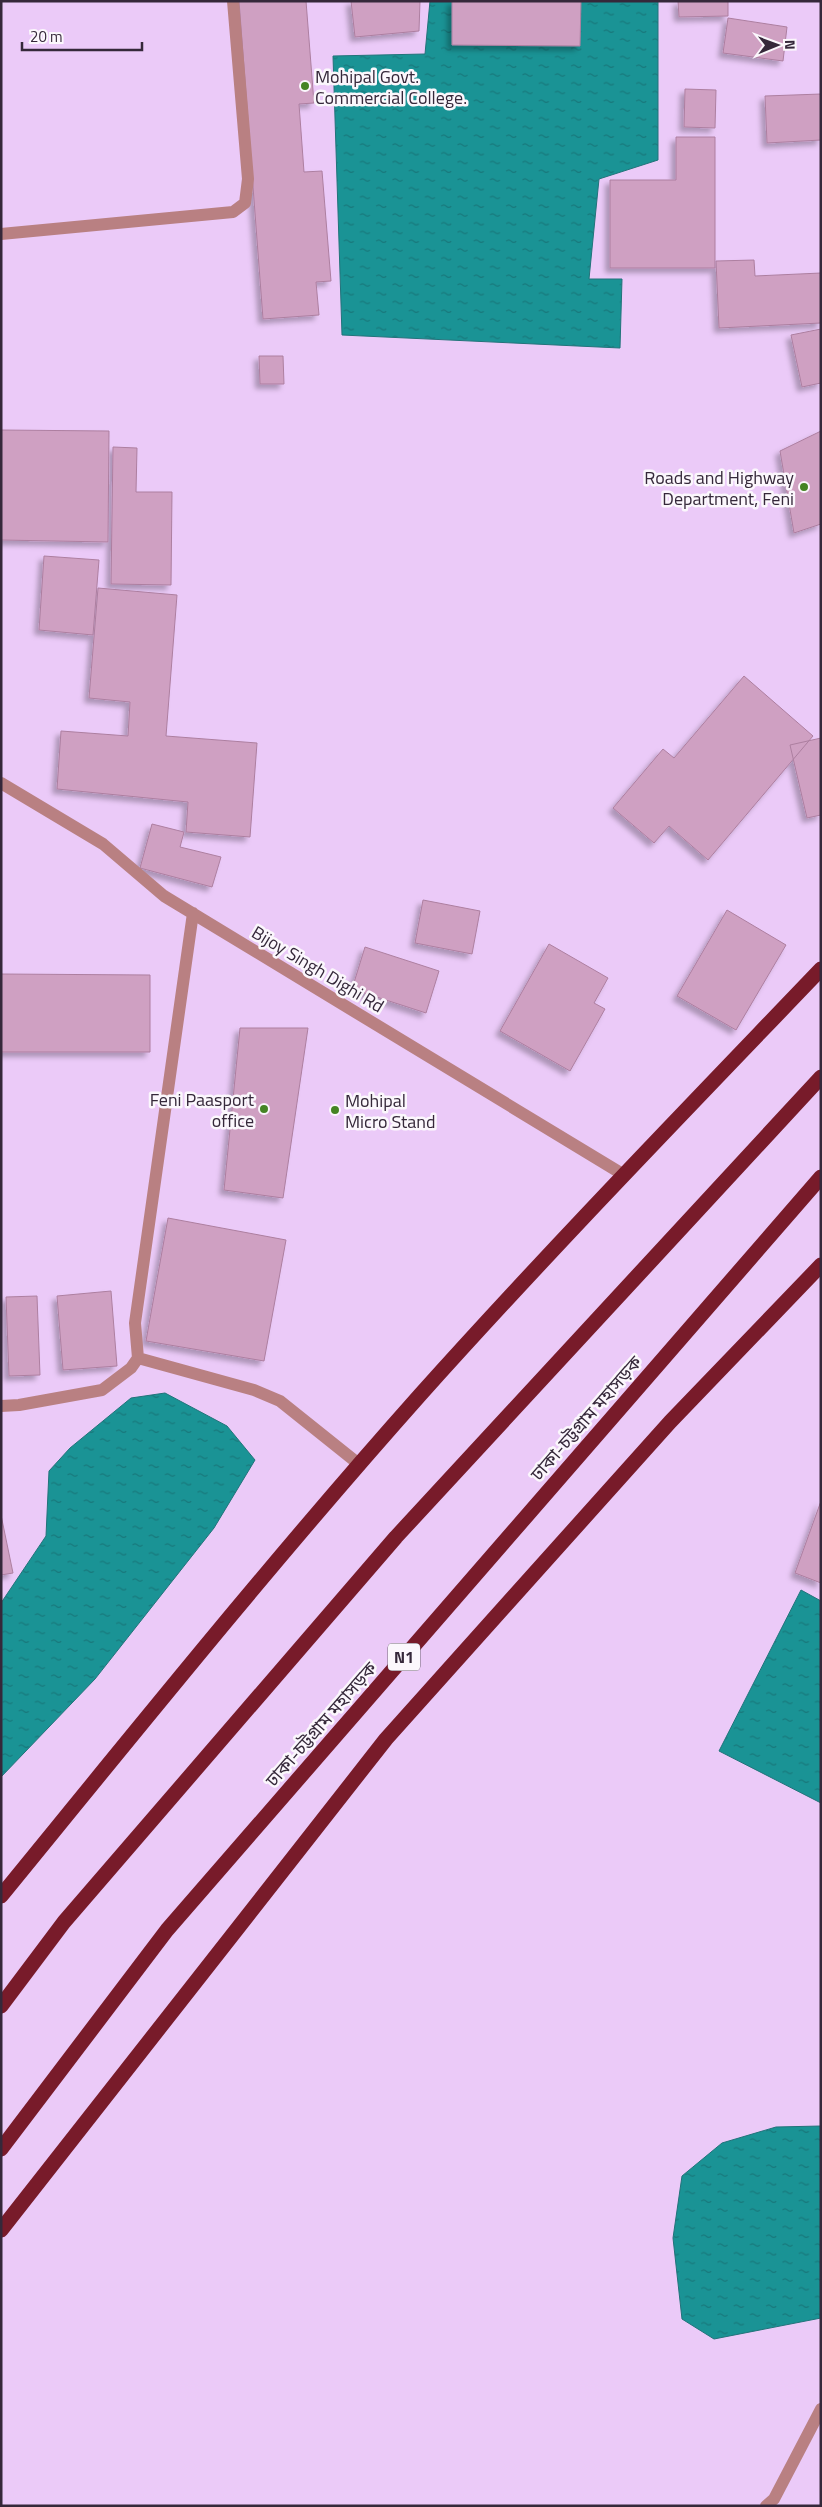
<svg xmlns="http://www.w3.org/2000/svg" width="822" height="2507" viewBox="0 0 822 2507" font-family="'Titillium Web','Noto Sans Bengali',sans-serif">
<style>
.water{fill:url(#water-ripples);stroke:#22737a}
.building{fill:#cfa0c2;stroke:#ad7fa0;filter:url(#shadow)}
.lines{fill:none;stroke-linecap:round;stroke-linejoin:round}
.minor{stroke:#b98082;stroke-width:12}
.highway{stroke:#781b2a;stroke-width:15}
.poi-dot{fill:#458424;stroke:#fbf7fc;stroke-width:2}
.labels{text-anchor:middle;dominant-baseline:central;stroke-width:5;stroke-linejoin:round;paint-order:stroke}
.shield{fill:#fbf7fc;stroke:#706674;stroke-width:1}
.shield-label{font-size:16px;font-weight:bold;fill:#35283a}
.poi-label{font-size:18px;fill:#35283a;stroke:#fbf7fc;text-anchor:start}
.street-label{font-size:18px;fill:#35283a;stroke:#fbf7fc}
</style>
<defs>
<pattern id="water-ripples" width="26" height="14" patternUnits="userSpaceOnUse" patternTransform="scale(1.25)"><rect width="26" height="14" fill="#1a9395"/><path d="M2 4q2-2 4 0t4 0M15 11q2-2 4 0t4 0" fill="none" stroke="#18787b"/></pattern>
<filter id="shadow"><feDropShadow dx="-4.5" dy="4.5" stdDeviation="2.5" flood-color="#0004"/></filter>
</defs>
<rect width="100%" height="100%" fill="#ebcaf8"/>
<path class="water" d="M430,1h228v159l-59,19 -10,100h33l-2,69 -278,-13 -9,-279 92,-2z
M165,1393l62,33 28,34 -41,68 -119,151 -94,98v-174l45,-67 3,-65 21,-23 61,-50z
M801,1590l20,11v202l-102,-52z
M821,2126v192l-107,21 -32,-20 -9,-81 9,-62 40,-33 54,-16z"/>
<path class="building" d="M239,1h67l8,102 -15,1 5,68 18,-1 9,110 -15,1 3,33 -56,4z
M351,1h69l-1,30 -64,6z
M452,1h129l-1,45 -128,-1z
M678,1h50v15l-49,1z
M728,18l59,9 -4,34 -60,-8z
M685,89l31,1 -1,38 -31,-1z
M821,94v46l-54,3 -2,-47z
M676,137h39v131h-105v-88h66z
M754,260l1,16 66,-3v50l-102,5 -3,-67z
M821,329v54l-19,4 -11,-52z
M259,356h24l1,28h-24z
M1,430l108,1 -1,111 -107,-2z
M821,431v93l-27,9 -14,-82z
M113,447l24,1 -1,44h36l-1,93 -60,-1z
M44,556l55,4 -6,75 -54,-5z
M98,588l79,7 -11,141 91,7 -7,94 -64,-5 2,-30 -131,-13 4,-58 67,5 2,-34 -41,-4z
M744,676l69,60 -105,124 -39,-34 -15,17 -41,-35 50,-59 11,9z
M821,738v77l-14,3 -17,-73z
M152,824l32,8 -4,15 41,10 -9,30 -72,-19z
M423,900l57,11 -8,43 -57,-11z
M727,910l59,35 -50,85 -59,-34z
M549,944l59,34 -14,25 11,6 -35,62 -70,-40z
M365,947l74,24 -13,42 -74,-24z
M1,974l149,1v77h-149z
M240,1028h68l-25,170 -59,-8z
M168,1218l118,22 -22,121 -118,-20z
M111,1291l6,75 -54,4 -6,-74z
M37,1296l3,79 -31,1 -3,-79z
M821,1501v82l-26,-10z
M1,1515l12,58 -12,2z"/>
<g class="lines">
<path class="minor" d="M1,234l232,-22 12,-9 3,-24 -15,-178
M1,783l102,61 61,52 460,279
M193,913l-58,410 3,35 116,32 26,11 80,64
M1,1406l18,-1 83,-15 29,-22 7,-10
M766,2506l8,-7 47,-90"/>
<path class="highway" d="M1,1896c138,-169 274,-338 419,-501 130,-145 266,-285 401,-426
M1,2006l63,-84 332,-385 425,-460
M1,2149l166,-219 654,-753
M1,2230l385,-491 284,-317 151,-157"/>
</g>
<g class="poi-dot">
<circle cx="305" cy="86" r="5"/>
<circle cx="804" cy="487" r="5"/>
<circle cx="264" cy="1109" r="5"/>
<circle cx="335" cy="1110" r="5"/>
</g>
<g class="labels">
<rect class="shield" x="388" y="1643.5" width="32" height="27" rx="4"/>
<g class="shield-label">
<text x="404" y="1657">N1</text>
</g>
<g class="poi-label">
<text x="315" y="76">Mohipal Govt.<tspan x="315" dy="21">Commercial College.</tspan></text>
<text x="794" y="477" text-anchor="end">Roads and Highway<tspan x="794" dy="21">Department, Feni</tspan></text>
<text x="254" y="1099" text-anchor="end">Feni Paasport<tspan x="254" dy="21">office</tspan></text>
<text x="345" y="1100">Mohipal<tspan x="345" dy="21">Micro Stand</tspan></text>
</g>
<g class="street-label">
<text transform="translate(318 969) rotate(31)">Bijoy Singh Dighi Rd</text>
<text transform="translate(586 1418) rotate(-49)">ঢাকা-চট্টগ্রাম মহাসড়ক</text>
<text transform="translate(321 1724) rotate(-49)">ঢাকা-চট্টগ্রাম মহাসড়ক</text>
</g>
</g>
<rect width="822" height="2507" fill="none" stroke="#35283a" stroke-width="5"/>
<g transform="translate(777 45) rotate(89)" stroke="#fbf7fc" stroke-width="4" paint-order="stroke">
<path d="M0-4L9 19L0 12L-9 19Z" fill="#35283a"/>
<text y="-8" font-size="14" font-weight="bold" text-anchor="middle" fill="#35283a">N</text>
</g>
<path d="M22 42v8h120v-8" fill="none" stroke="#35283a" stroke-width="2.5"/>
<text x="30" y="42" font-size="15" fill="#35283a" stroke="#fbf7fc" stroke-width="4" paint-order="stroke">20 m</text>
</svg>
